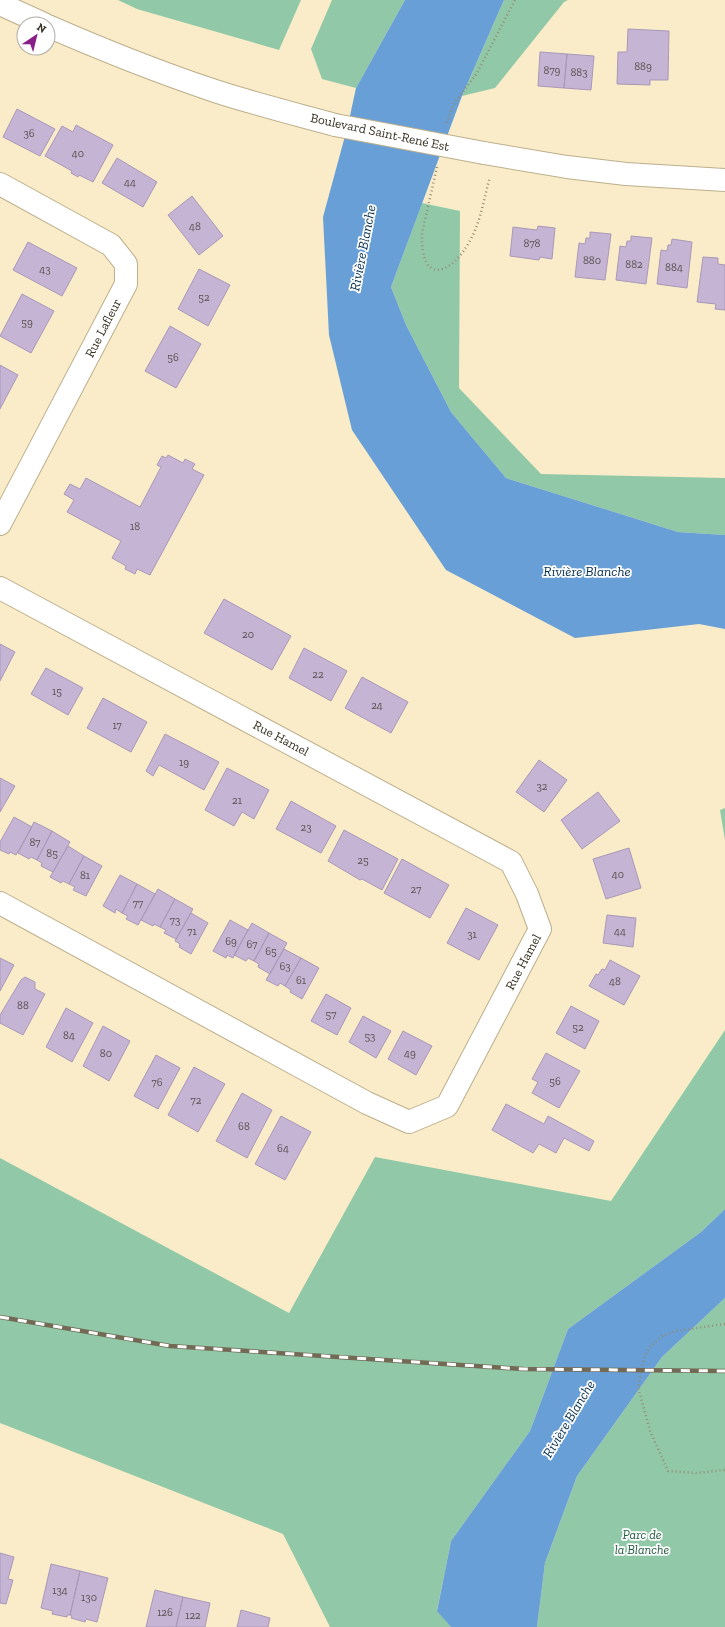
<svg xmlns="http://www.w3.org/2000/svg" width="725" height="1627" viewBox="0 0 725 1627" font-family="'Zilla Slab',serif">
<style>
.green{fill:#91c9a8}
.water{fill:#679fd6}
.building{fill:#c5b4d4;stroke:#a998b8}
.lines{fill:none;stroke-linecap:round;stroke-linejoin:round}
.minor-casing{stroke:#bcaf8d;stroke-width:24}
.tertiary-casing{stroke:#bcaf8d;stroke-width:24}
.path{stroke:#948b72;stroke-width:2.5;stroke-dasharray:1 3;stroke-linecap:butt}
.minor{stroke:#fff;stroke-width:22}
.tertiary{stroke:#fff;stroke-width:22}
.rail-casing{stroke:#736a56;stroke-width:4.5}
.rail{stroke:#fff;stroke-width:3;stroke-dasharray:9;stroke-linecap:butt}
.tertiary-bridge-casing{stroke:#bcaf8d;stroke-width:24;stroke-linecap:butt}
.tertiary-bridge{stroke:#fff;stroke-width:22}
.labels{text-anchor:middle;dominant-baseline:central;stroke-width:3.5;stroke-linejoin:round;paint-order:stroke}
.number-label{font-size:11px;fill:#5b5250}
.street-label{font-size:13px;fill:#383224;stroke:#fff}
.park-label{font-size:13px;font-style:italic;fill:#215b3e;stroke:#fff}
.water-label{font-size:14px;font-style:italic;fill:#002c4f;stroke:#fff}
</style>
<rect width="100%" height="100%" fill="#faecc8"/>
<path class="green" d="M118,0h183l-22,50 -142,-41z
M332,0h73l-49,88 -34,-9 -11,-30z
M504,0h64l-4,2 -69,86 -33,8z
M422,203l38,8 -1,177 82,86 184,4v57l-47,-3 -172,-54 -55,-66 -45,-87 -15,-38z
M725,808v32l-5,-30z
M725,1030v179l-24,23 -133,97 -38,102 -79,110 -14,69 14,17h-121l-47,-93 -283,-111v-265l289,155 86,-156 236,44z
M725,1298v329h-188l8,-64 32,-87 85,-119z"/>
<path class="water" d="M405,0h99l-42,96 -71,191 15,38 45,87 55,66 172,54 47,3v94l-26,-5 -124,14 -129,-68 -94,-140 -23,-95 -6,-118 25,-92 8,-37z
M725,1209v89l-63,59 -85,119 -32,87 -8,64h-86l-14,-16 14,-70 79,-110 38,-102 133,-97z"/>
<path class="building" d="M628,29l41,2 -1,49h-18v5l-33,-1 1,-32h9z
M540,52l27,2 -3,34 -26,-2z
M567,54l27,2 -3,34 -27,-2z
M17,109l38,20 -15,27 -37,-19z
M76,125l37,20 -20,37 -14,-7 -1,2 -7,-4 1,-2 -27,-15 17,-30 11,6z
M117,158l40,24 -14,25 -41,-24z
M192,196l31,40 -24,19 -31,-40z
M538,226l17,2 -3,31 -12,-2 -1,3 -29,-4 3,-29 24,3z
M590,232l21,2 -6,46 -30,-3 4,-34 6,1 1,-6h4z
M631,236l21,2 -6,46 -30,-4 4,-34 6,1 1,-6h4z
M672,239l20,3 -5,46 -30,-4 4,-34 6,1 1,-6h3z
M28,242l49,26 -15,28 -49,-26z
M703,257l15,1v6l7,1v45l-10,-1 1,-5 -19,-2z
M199,269l31,16 -22,41 -30,-17z
M22,294l32,17 -23,42 -31,-17z
M170,326l31,18 -25,44 -31,-17z
M0,365l18,10 -18,34z
M168,455l15,8 2,-4 10,5 -3,5 12,6 -54,100 -13,-6 -2,5 -10,-5 1,-3 -14,-8 9,-17 -54,-29 7,-12 -10,-6 6,-10 10,5 6,-11 54,29 21,-40 -4,-2 5,-9 4,2z
M224,599l67,37 -19,34 -68,-37z
M0,644l15,8 -15,29z
M304,648l43,23 -16,30 -42,-23z
M46,668l37,20 -15,27 -37,-21z
M362,677l46,25 -17,31 -46,-25z
M103,698l44,24 -16,30 -44,-24z
M165,734l54,28 -15,28 -45,-25 -6,11 -7,-5z
M539,760l28,20 -23,32 -28,-20z
M227,768l42,22 -15,29 -12,-7 -8,14 -29,-16z
M0,778l15,8 -15,26z
M598,792l22,29 -38,28 -21,-29z
M291,801l45,25 -15,27 -45,-24z
M14,817l18,10 -16,28 -6,-3 -1,2 -9,-4v-8z
M34,822l18,9 -15,29 -6,-3 -2,2 -11,-6z
M344,830l54,29 -16,31 -20,-11 -2,1 -32,-19z
M52,831l18,11 -17,30 -12,-6 1,-3 -5,-3z
M68,846l16,10 -15,28 -6,-3 -2,2 -11,-6z
M629,848l12,40 -35,11 -13,-40z
M84,856l18,10 -16,30 -13,-6 2,-3 -6,-3z
M402,859l47,26 -19,33 -46,-25z
M120,875l17,9 -15,29 -6,-4 -1,4 -12,-7z
M137,884l18,10 -17,31 -12,-6 2,-3 -6,-3z
M158,889l17,10 -15,28 -6,-3 -1,2 -12,-6z
M175,899l18,10 -17,30 -12,-6 2,-3 -6,-3z
M466,908l32,17 -19,35 -32,-17z
M191,913l17,10 -17,31 -12,-7 1,-3 -5,-3z
M607,915l29,3 -3,29 -30,-4z
M230,920l18,10 -15,28 -6,-3 -1,3 -13,-7z
M252,923l17,10 -15,28 -6,-3 -2,3 -12,-6z
M269,933l18,10 -17,31 -12,-7 1,-3 -5,-3z
M284,949l17,9 -16,28 -5,-3 -2,3 -12,-6z
M0,958l14,7 -14,26z
M301,958l18,10 -17,31 -12,-7 1,-2 -6,-4z
M610,960l30,16 -16,29 -35,-19 7,-12 2,1 4,-6 3,1z
M25,977l10,5v7l10,5 -22,41 -23,-12v-8l21,-35z
M326,994l25,14 -14,27 -26,-14z
M571,1006l28,15 -14,28 -29,-16z
M66,1008l27,15 -21,39 -26,-15z
M363,1016l28,15 -15,27 -27,-16z
M103,1026l27,15 -21,40 -26,-15z
M403,1031l29,15 -16,29 -28,-16z
M546,1053l34,18 -21,37 -27,-15 6,-11 -6,-3z
M156,1055l24,13 -22,41 -24,-13z
M194,1067l31,17 -27,48 -30,-17z
M242,1093l30,17 -25,48 -31,-17z
M506,1104l38,20 4,-8 46,25 -5,10 -25,-13 -8,15 -17,-9 -6,9 -41,-23z
M281,1116l30,16 -26,48 -30,-16z
M0,1553l14,4 -6,22 5,1 -7,24 -6,-1z
M51,1564l29,7 -10,44h-3v2l-15,-3 1,-3 -12,-3z
M80,1571l28,7 -11,44 -11,-3 -1,3 -14,-4 1,-2 -2,-1z
M155,1590l28,7 -7,30h-30z
M183,1597l27,6 -5,24h-29z
M241,1610l29,8 -2,9h-31z"/>
<g class="lines">
<g class="minor-casing">
<path id="minor" d="M0,184l111,61 15,19v20l-126,240
M0,588l511,274 16,32 13,35 -93,177 -38,16 -42,-19 -367,-200"/>
</g>
<g class="tertiary-casing">
<path id="tertiary" d="M0,4l44,20
M48,26c55,24 110,46 167,65 40,13 80,23 120,34
M484,153l83,14 59,7 99,6"/>
</g>
<path class="path" d="M447,123l6,-18 24,-32 38,-73
M437,167l-15,66c-2,54 30,42 49,6 10,-19 13,-41 19,-62
M725,1324l-49,7 -14,5 -13,12 -5,10 -6,29 12,44 18,40 29,2 28,-3"/>
<use href="#minor" class="minor"/>
<use href="#tertiary" class="tertiary"/>
<g class="rail-casing">
<path id="rail" d="M0,1317l170,29 353,23 202,2"/>
</g>
<use href="#rail" class="rail"/>
<g class="tertiary-bridge-casing">
<path id="tertiary-bridge" d="M335,125l149,28"/>
</g>
<use href="#tertiary-bridge" class="tertiary-bridge"/>
</g>
<g class="labels">
<g class="number-label">
<text x="643" y="66">889</text>
<text x="552" y="70">879</text>
<text x="579" y="72">883</text>
<text x="29" y="133">36</text>
<text x="78" y="153">40</text>
<text x="130" y="182">44</text>
<text x="195" y="226">48</text>
<text x="532" y="243">878</text>
<text x="592" y="260">880</text>
<text x="634" y="264">882</text>
<text x="674" y="267">884</text>
<text x="45" y="269">43</text>
<text x="204" y="297">52</text>
<text x="27" y="322">59</text>
<text x="173" y="357">56</text>
<text x="135" y="526">18</text>
<text x="248" y="634">20</text>
<text x="318" y="674">22</text>
<text x="57" y="691">15</text>
<text x="377" y="705">24</text>
<text x="117" y="725">17</text>
<text x="184" y="762">19</text>
<text x="542" y="786">32</text>
<text x="237" y="800">21</text>
<text x="306" y="827">23</text>
<text x="35" y="842">87</text>
<text x="52" y="853">85</text>
<text x="363" y="860">25</text>
<text x="618" y="874">40</text>
<text x="85" y="875">81</text>
<text x="416" y="889">27</text>
<text x="138" y="903">77</text>
<text x="175" y="920">73</text>
<text x="192" y="931">71</text>
<text x="620" y="931">44</text>
<text x="472" y="934">31</text>
<text x="231" y="941">69</text>
<text x="252" y="944">67</text>
<text x="271" y="951">65</text>
<text x="285" y="966">63</text>
<text x="301" y="980">61</text>
<text x="615" y="981">48</text>
<text x="23" y="1005">88</text>
<text x="331" y="1014">57</text>
<text x="578" y="1027">52</text>
<text x="69" y="1035">84</text>
<text x="370" y="1036">53</text>
<text x="106" y="1053">80</text>
<text x="410" y="1053">49</text>
<text x="555" y="1081">56</text>
<text x="157" y="1082">76</text>
<text x="196" y="1100">72</text>
<text x="244" y="1126">68</text>
<text x="283" y="1148">64</text>
<text x="60" y="1590">134</text>
<text x="89" y="1597">130</text>
<text x="165" y="1612">126</text>
<text x="193" y="1615">122</text>
</g>
<g class="street-label">
<text transform="translate(380 132) rotate(12)">Boulevard Saint-René Est</text>
<text transform="translate(103 328) rotate(-63)">Rue Lafleur</text>
<text transform="translate(281 738) rotate(28)">Rue Hamel</text>
<text transform="translate(523 962) rotate(-62)">Rue Hamel</text>
</g>
<g class="park-label">
<text x="642" y="1534">Parc de<tspan x="642" dy="15">la Blanche</tspan></text>
</g>
<g class="water-label">
<text transform="translate(363 248) rotate(-79)">Rivière Blanche</text>
<text x="587" y="571">Rivière Blanche</text>
<text transform="translate(569 1419) rotate(-59)">Rivière Blanche</text>
</g>
</g>
<g transform="translate(36 36) rotate(35)"><circle r="19" fill="#ffffff" stroke="#afada7"/>
<path d="M0-3L7 15L0 10L-7 15Z" fill="#881f86"/>
<text y="-6" font-size="11" font-weight="bold" text-anchor="middle" fill="#383224">N</text>
</g>
</svg>
